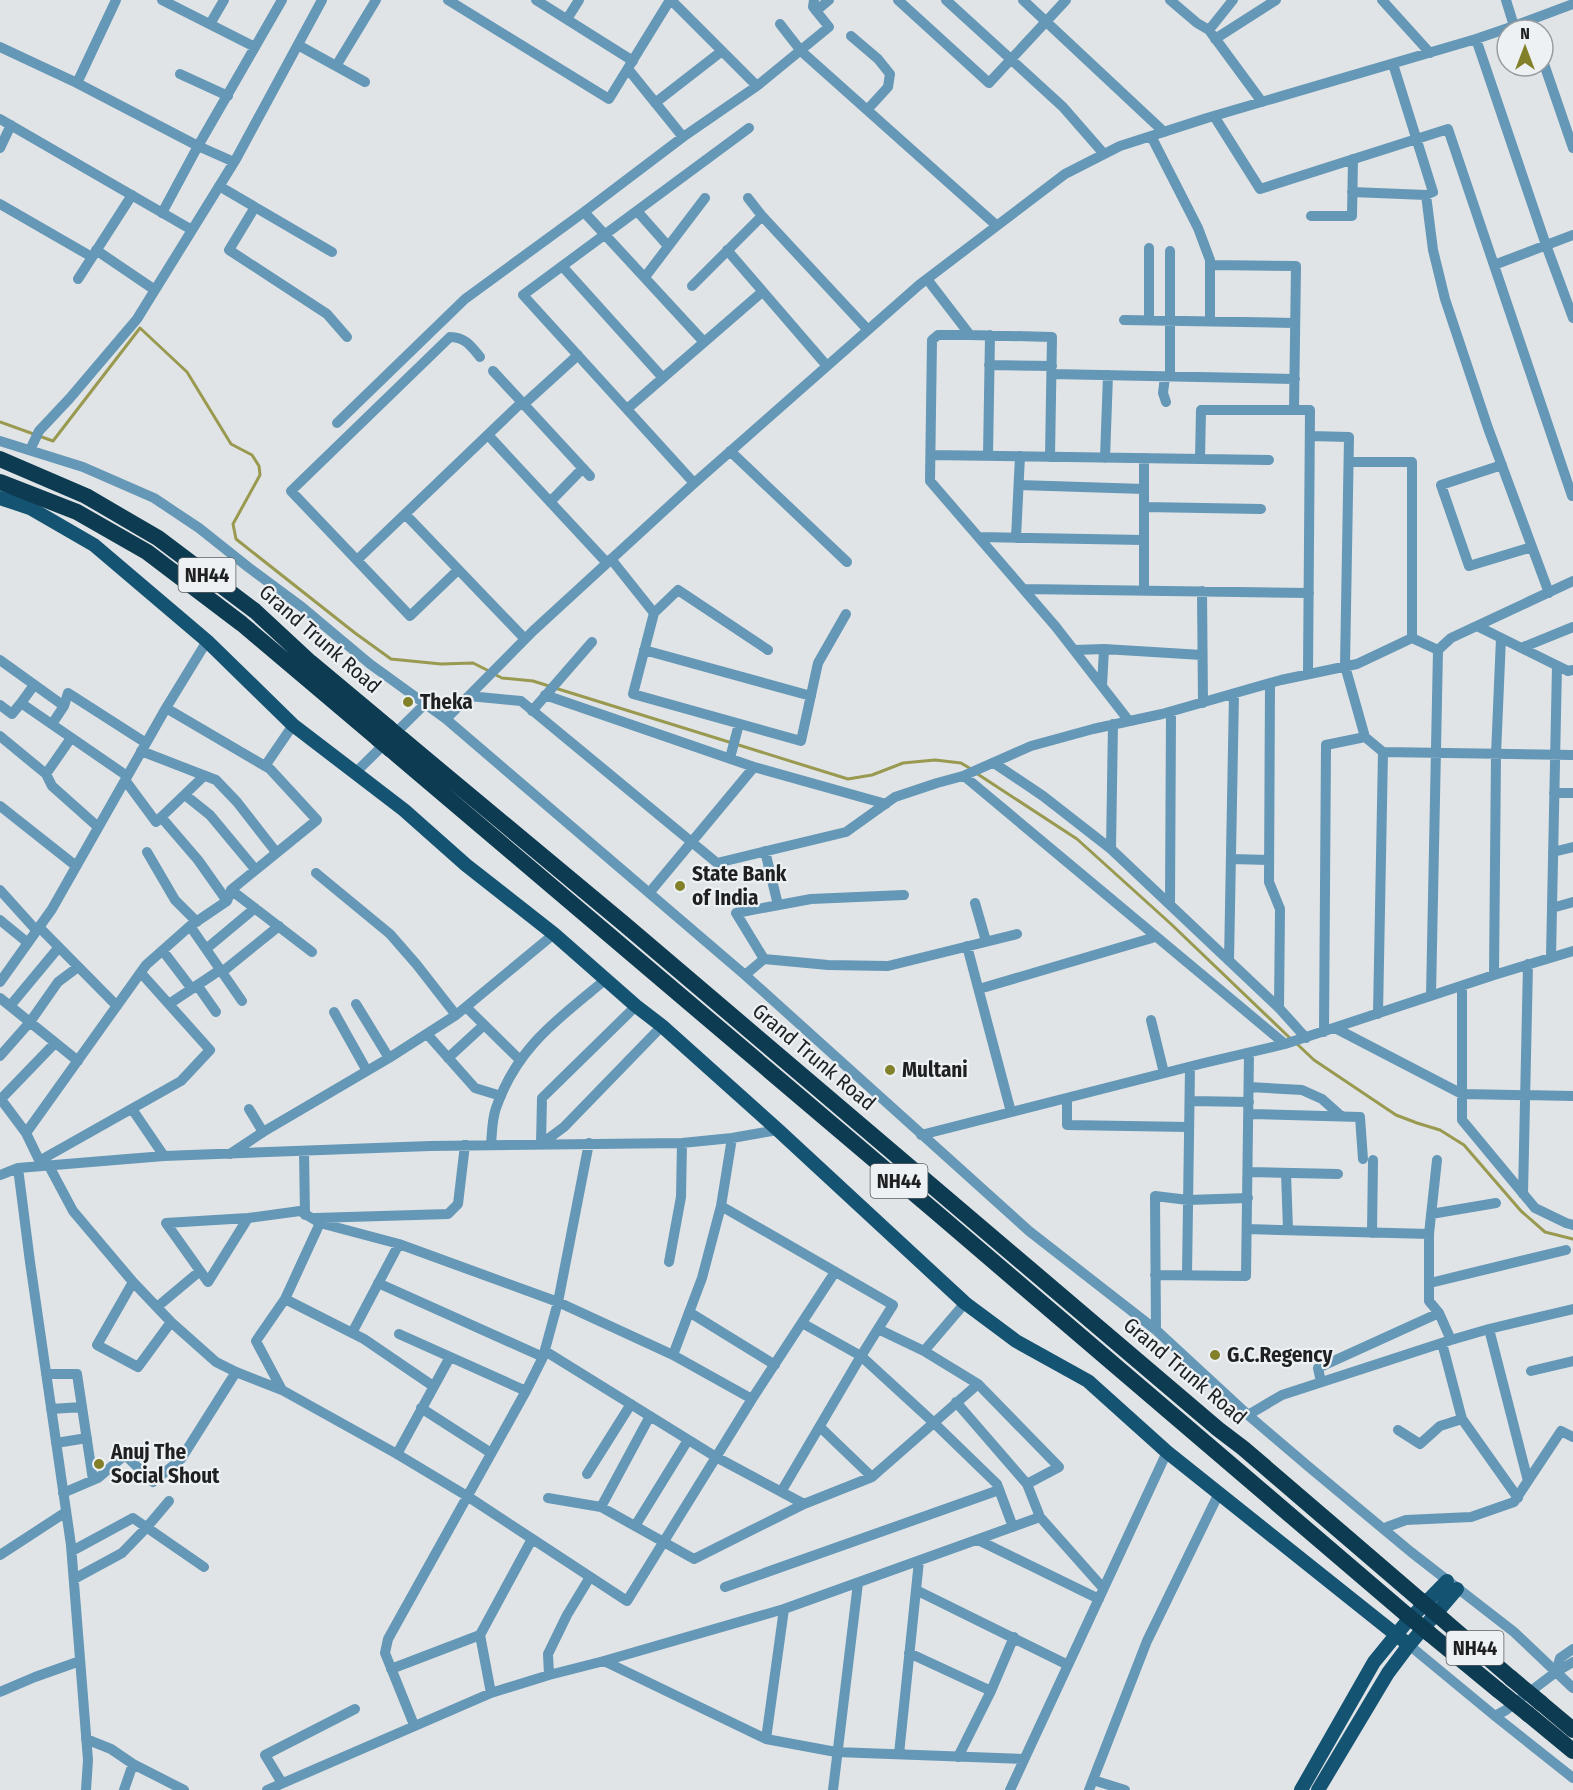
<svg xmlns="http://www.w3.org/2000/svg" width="1573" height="1790" viewBox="0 0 1573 1790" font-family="'Fira Sans Condensed',sans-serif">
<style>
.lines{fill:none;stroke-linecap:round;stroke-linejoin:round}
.stream{stroke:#999950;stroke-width:3}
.minor{stroke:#6597b6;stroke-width:10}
.major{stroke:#155373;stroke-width:14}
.highway{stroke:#0d3b52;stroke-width:16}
.highway-bridge{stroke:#0d3b52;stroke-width:16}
.poi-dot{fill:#82812a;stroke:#edf1f4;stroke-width:2}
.labels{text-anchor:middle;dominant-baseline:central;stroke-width:4.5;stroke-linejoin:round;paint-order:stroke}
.shield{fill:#edf1f4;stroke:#5c5f60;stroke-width:1.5}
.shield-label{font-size:20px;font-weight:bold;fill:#1e2021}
.street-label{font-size:21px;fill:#1e2021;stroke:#edf1f4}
.poi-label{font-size:21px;font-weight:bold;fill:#1e2021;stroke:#edf1f4;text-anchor:start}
</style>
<rect width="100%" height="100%" fill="#e0e4e6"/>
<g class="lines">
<path class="stream" d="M0,422l53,19 87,-113 47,44 44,72 21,11 7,11 1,9 -27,49 3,15 119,94 36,26 50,5 32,-1 16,8
M494,674l8,4 31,3 16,5
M555,688l293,91 24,-4 31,-12 32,-3 26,3 10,6
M976,773l101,66 94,85 120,115
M1296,1043l18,17 82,55 21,8 23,7 24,15 57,66 24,21 28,7"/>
<path class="minor" d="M162,0l93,47
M448,0l161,99 61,-99
M536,0l97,61
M671,0l86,86
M898,0l91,83 77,-83
M946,0l117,107 41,47
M1023,0l141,132
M1170,0l27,23 12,7
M1233,0l-24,30 53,72
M1382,0l48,53
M816,11l13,-11
M567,19l12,-19
M210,24l14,-24
M780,24l21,27 195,174
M1514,26l59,-22
M851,36l27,23 12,15 -2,13 -21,23
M1215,39l61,-39
M1476,39l70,206 27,73
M298,45l67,37
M0,47l77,36 121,63 36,16
M1543,61l30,87
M336,66l40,-66
M628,69l55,68
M180,74l48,22
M77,83l39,-83
M655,103l67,-52
M1214,116l46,73 188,-60 124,367
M0,119l192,111
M1151,136l47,92 12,32v61
M0,148l11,-23
M219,186l113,66
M1352,192l74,3 7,-3 -40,-128
M1426,195l7,55 12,49 43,129 61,165
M748,198l14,18 106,114
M0,204l92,53
M255,207l-26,43 98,64 20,23
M637,211l31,35
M584,212l120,130
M162,213l36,-67 84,-146
M1311,216h41l1,-57
M1149,248v72
M96,250l59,40
M727,250l100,116
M1170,251v125
M1211,265l85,1 -2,144h16l-2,264
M1494,265l79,-30
M562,266l101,112
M645,277l60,-79
M78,279l54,-84
M927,279l43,56 82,2 -2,120
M692,286l70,-70
M1124,320l171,3
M970,335h-32l-6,5 -2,141 126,146 73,94
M989,365l63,1
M493,371l97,105
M1052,374l243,5
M1165,377l-2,16 3,9
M524,404l54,-49
M627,409l135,-117
M337,423l128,-124 119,-87 99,-75 74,-51 72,-59 -16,-20 1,-7
M488,435l119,128
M1310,436l39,1 -4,229 20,71 18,15 -5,262
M0,441l83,26 71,31 45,30 49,39 54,40 68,57 76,55 299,256 284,256 127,99 92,85 61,52 102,85 103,80 59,56
M30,450l9,-19 31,-33 67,-79 99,-160 86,-159
M730,451l117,111
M931,455l338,5
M988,456l2,-121
M1105,458l3,-83
M1144,458v133
M1200,459l1,-49h93
M1349,462h63v176
M1502,465l-61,20 28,81 63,-19
M694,483l-171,-188 226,-167
M1019,485l125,4
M550,502l33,-34
M1144,507l117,2
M405,514l120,125
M979,537l165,3
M1016,538l4,-82
M611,559l43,54 -21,81 168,47 17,-78 28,-49
M357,560l165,-158
M458,570l-48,46 -119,-125 159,-154c15,0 21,9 30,20
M1024,589l285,4
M1202,591l1,112
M654,613l24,-23 90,60
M1477,626l91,45 5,-1
M1521,648l52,-21
M644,650l167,46
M1074,650l30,-1
M0,660l64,46
M1270,683l-1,199 11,27 -1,99
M1102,686l2,-37 98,6
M545,695l209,72 132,37
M469,696l52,5 196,162 129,-31 49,-35 42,-14 26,-7 68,-30 62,-17 69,-15 119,-34 76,-16 55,-26 26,12
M21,703l13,-18
M0,705l12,9 9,-11 106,73
M532,711l60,-69
M446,719l87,-88 158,-145 228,-201 146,-111 55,-28 87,-28 269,-79 38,-13 -8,-26
M52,724l12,-18 4,-13 78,50
M0,736l46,38 25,-36
M141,751l75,29 21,22 39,50
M1383,752l190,3
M730,758l9,-34
M994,763l49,33 68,53 168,159 27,30
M265,766l28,-41
M355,773l70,-69
M46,774l6,12 46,41
M964,776l321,268
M125,780l31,42 48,-46
M1554,793h19
M185,795l25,20 45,54
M0,806l76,60
M161,817l37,43 29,41
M1111,849l2,-125
M765,851l13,54
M147,852l28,48 22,22
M1553,852l20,-5
M1231,859l38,1
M316,873l74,61 27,31 39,50
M0,890l36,40
M231,890l81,62
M650,892l104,-125
M904,895l-93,4 -75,14 28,46 64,6 60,1 129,-32
M975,903l11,38
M1170,905l1,-193
M1552,908l21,-6
M0,920l28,23
M190,926l52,75
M39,927l78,79
M967,946l44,166
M206,949l49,-41
M163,951l29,38
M1551,957l6,-291
M1229,961l5,-267
M222,972l57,-46
M745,975l19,-16
M1494,975l2,-221 5,-116
M0,982l52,-73 114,-201 41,-67
M197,985l19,27
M1462,986v134l73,88 31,15 7,2
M979,989l173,-51
M1431,996l7,-346 13,-12 122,-57
M0,998l78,63
M169,1004l51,-34
M356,1004l33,54
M10,1006l49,-59
M466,1007l53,52
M334,1012l33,59
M1151,1020l13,53
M1335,1028l127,66 111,2
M1324,1032l2,-287 39,-8
M427,1034l48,54 26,8
M0,1056l30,-34 28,-40 20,-15
M448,1058l36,-33
M1249,1087l53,3 20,9 19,17
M0,1098l26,35 16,33
M1067,1098v27l122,2
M1,1099l54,-56
M1190,1101l59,1
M132,1109l32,47
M249,1109l14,23
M1249,1114l111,3 3,42
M26,1133l120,-168 44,-39 37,-25 4,-11 86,-70 -47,-51 -104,-61
M921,1135l283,-72 81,-19 209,-69 79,-24
M541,1144l1,-46 94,-92
M541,1144l23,-17 98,-101
M491,1145c1,-12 1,-26 5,-37 21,-61 62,-89 109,-128
M304,1151l1,64
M230,1154l33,-22 126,-74 67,-43 98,-81
M1437,1160l-8,74v67l10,12 12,27
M39,1161l142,-80 29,-31 -69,-77
M49,1166l24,45 60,71 38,40 45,40 20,10 46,18 115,64 70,42 160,105 125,-202 83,-127
M18,1168l12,94 41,283 17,215 -2,30
M1248,1172l90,2
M1286,1173l2,57
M0,1175l18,-7 146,-12 266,-10 252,-3 50,-5 46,-8
M1523,1194l5,-230
M721,1206l172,99 -32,51 -80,136
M1431,1214l65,-11
M315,1218l133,-4 10,-10 7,-59
M166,1223l82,-5 52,-7 20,12 79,21 159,58 115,53 79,44
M166,1223l42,59 40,-64
M1247,1229l182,5
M1372,1233l1,-73
M669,1262l12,-65 1,-54
M1155,1275l91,1 3,-223
M1187,1275l3,-208
M133,1282l-36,63 41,22 33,-45
M378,1283l165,74
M1430,1283l136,-33
M285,1299l79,40 69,47
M157,1307l43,-36
M689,1312l86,53
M802,1323l59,33 72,66 64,62 16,43
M878,1329l46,22 54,33 81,83 -32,17
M1489,1329l39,152
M1156,1330l-1,-134 33,4 60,-2
M352,1333l47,-89
M399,1334l127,57
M1442,1343l20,76 56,79
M545,1351l171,106 88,47
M924,1351l41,-48
M673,1355l29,-77 19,-72 11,-68
M1531,1371l42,-10
M46,1374h31l16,106
M1321,1382l-3,-14 121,-55
M282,1390l-26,-49 29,-42 35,-76
M956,1402l71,82 13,33 63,71
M421,1408l70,45
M51,1409l31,-2
M1248,1415l34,-20 169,-55 38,-11 84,-20
M820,1427l52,50
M1398,1430l22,14 20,-18 22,-7
M56,1443l31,-5
M397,1454l53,-97
M587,1474l44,-70
M63,1493l35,-15 27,-23 28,27 28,-23 55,-87
M548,1498l53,9 93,52 110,-55 68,-27 106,-93
M601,1507l49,-91
M635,1526l53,-86
M1387,1527l19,-7 65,-3 43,-15 47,-71 12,6
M978,1540l121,59
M72,1551l61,-33 71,49
M0,1555l66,-43
M74,1579l48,-26 25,-26 22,-26
M725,1587l274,-97
M916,1590l152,75
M1409,1645l86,71 78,62
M909,1653l82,38
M604,1661l162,78 70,13 188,7
M391,1669l89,-34
M1556,1672l4,-14 13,-9
M549,1675l-1,-21 19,-39 23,-38
M0,1692l35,-15 45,-16
M491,1693l-11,-58 52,-96
M1495,1716l11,-6 50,-38 17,-10
M414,1725l-29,-72 3,-14 138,-248 17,-34 15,-55 31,-159
M86,1739l25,10 22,15 51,26
M766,1739l18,-130
M899,1754l20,-193
M958,1757l33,-66 23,-54
M1093,1780l32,10
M282,1783l-17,-28 90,-46
M124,1790l9,-26
M267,1790l224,-97 58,-18 55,-14 180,-52 256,-92
M833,1790l25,-207
M1010,1790l157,-338
M1089,1790l58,-149 72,-148"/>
<path class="major" d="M0,498l30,10 64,37 113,96 86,84 111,85 62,55 88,69 82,72 26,20 116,104 187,173 51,38 72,40 79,71 242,193
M1301,1790l73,-128 31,-38 42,-43
M1318,1790l70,-117 21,-28 48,-56"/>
<path class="highway" d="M0,459l86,37 72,42 97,73 55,51 79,66
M0,482l77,30 70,40 95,72 136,115
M402,739l221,184 595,506 25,19 177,152
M390,749l548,465 469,401
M1440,1617l71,61
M1430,1634l68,56
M1541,1703l32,27
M1528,1714l45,37"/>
<path class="highway-bridge" d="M389,728l13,11
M378,739l12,10
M1420,1600l20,17
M1407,1615l23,19
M1511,1678l30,25
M1498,1690l30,24"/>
</g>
<g class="poi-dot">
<circle cx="408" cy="702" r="6"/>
<circle cx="680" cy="886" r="6"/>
<circle cx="890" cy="1070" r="6"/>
<circle cx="1215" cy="1355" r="6"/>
<circle cx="99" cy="1464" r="6"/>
</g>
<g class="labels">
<g class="shield">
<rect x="178.5" y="558" width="57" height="34" rx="4.5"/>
<rect x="870.5" y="1164" width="57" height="34" rx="4.5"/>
<rect x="1446.5" y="1631" width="57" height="34" rx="4.5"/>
</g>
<g class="shield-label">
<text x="207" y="575">NH44</text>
<text x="899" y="1181">NH44</text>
<text x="1475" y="1648">NH44</text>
</g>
<g class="street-label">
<text transform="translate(320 639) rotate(41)">Grand Trunk Road</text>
<text transform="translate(814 1057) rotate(40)">Grand Trunk Road</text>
<text transform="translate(1185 1371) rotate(40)">Grand Trunk Road</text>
</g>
<g class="poi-label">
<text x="420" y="702">Theka</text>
<text x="692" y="874">State Bank<tspan x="692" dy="24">of India</tspan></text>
<text x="902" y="1070">Multani</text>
<text x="1227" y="1355">G.C.Regency</text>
<text x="111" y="1452">Anuj The<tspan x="111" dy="24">Social Shout</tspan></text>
</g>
</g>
<g transform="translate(1525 48)"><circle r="28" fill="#edf1f4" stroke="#9a9da0" stroke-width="1.5"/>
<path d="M0-4.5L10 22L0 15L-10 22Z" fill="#82812a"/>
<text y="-9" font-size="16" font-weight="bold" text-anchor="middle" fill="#1e2021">N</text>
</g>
</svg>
